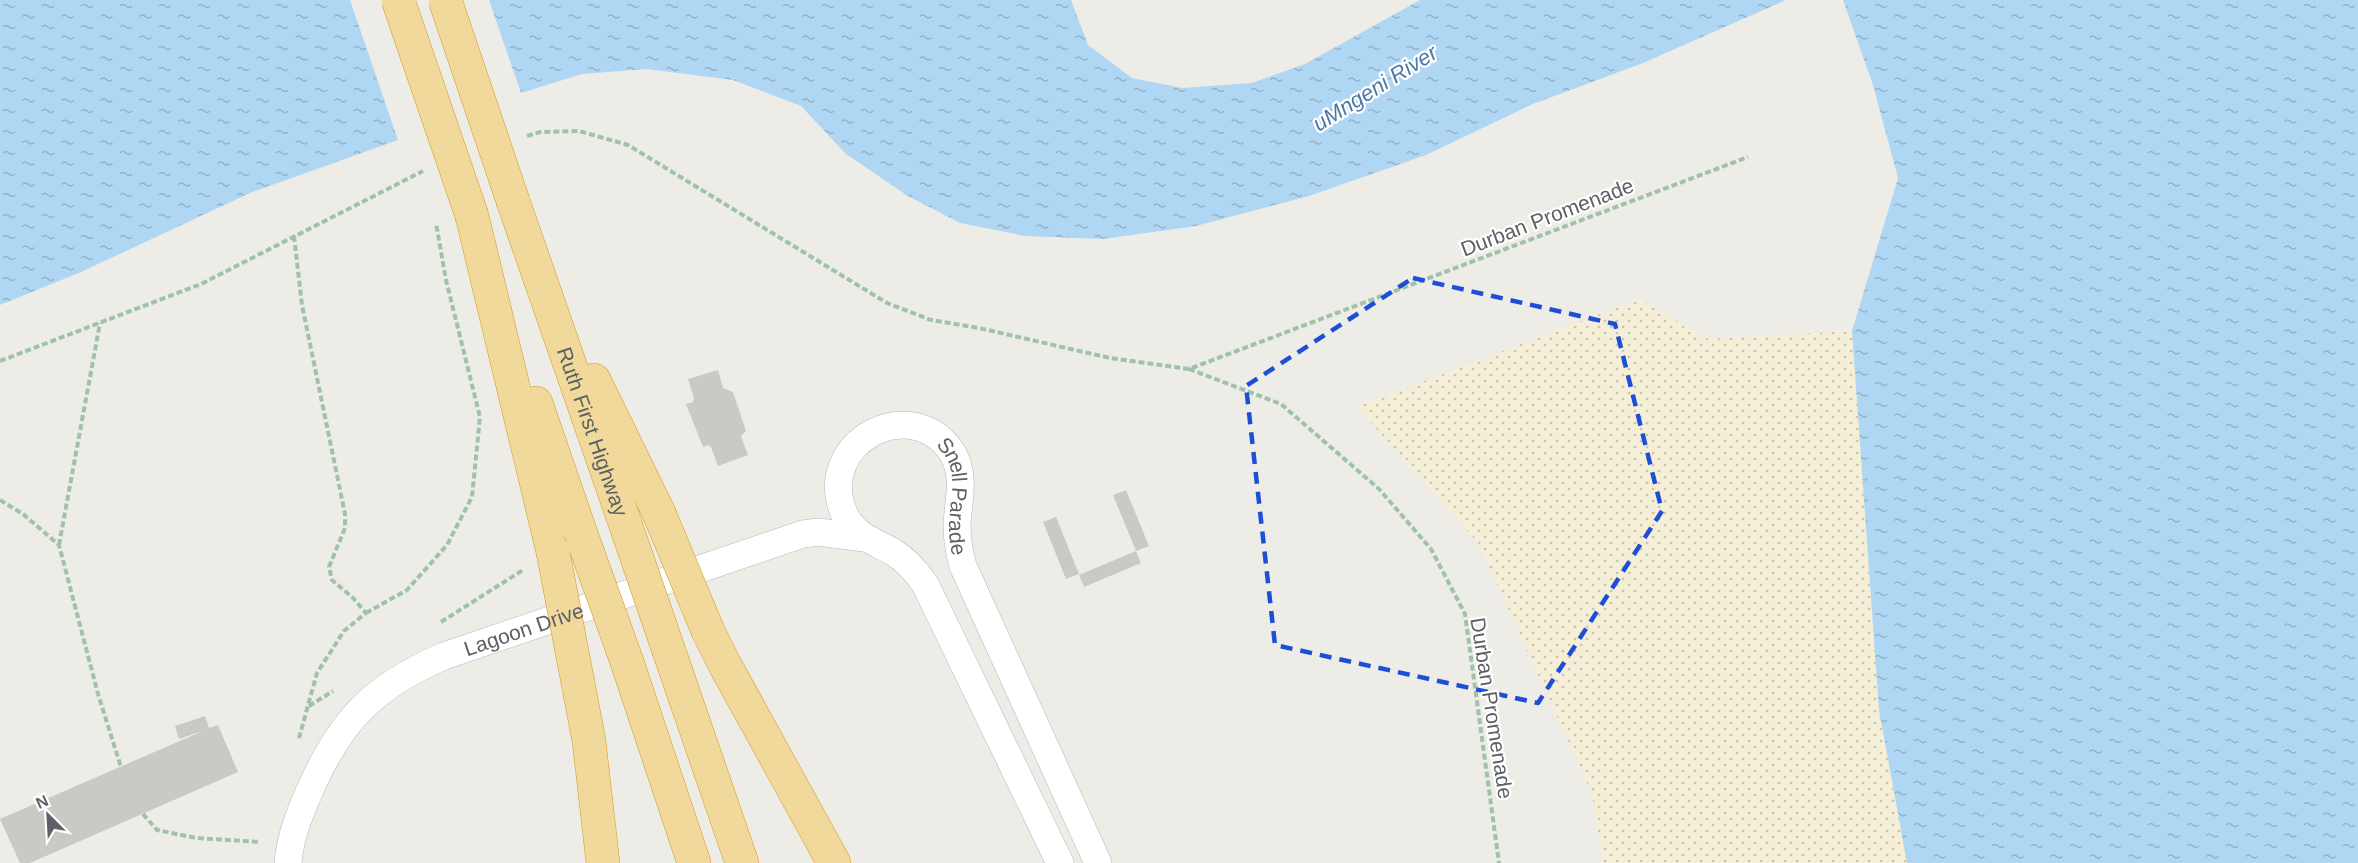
<svg xmlns="http://www.w3.org/2000/svg" width="2358" height="863" viewBox="0 0 2358 863" font-family="Helvetica,sans-serif">
<style>
.sand{fill:url(#sand-dots)}
.water{fill:url(#water-ripples)}
.building{fill:#cbc9c4}
.lines{fill:none;stroke-linecap:round;stroke-linejoin:round}
.minor-casing{stroke:#b6b7bb;stroke-width:28}
.motorway-casing{stroke:#d69a1d;stroke-width:34}
.path{stroke:#9fc2a9;stroke-width:4;stroke-dasharray:6 3;stroke-linecap:butt}
.minor{stroke:#fff;stroke-width:27}
.motorway{stroke:#f0d99a;stroke-width:33}
.motorway-bridge-casing{stroke:#d69a1d;stroke-width:34;stroke-linecap:butt}
.motorway-bridge{stroke:#f0d99a;stroke-width:33}
.marked{fill:none;stroke:#1d4ed8;stroke-width:4.5;stroke-dasharray:12 8;stroke-linejoin:round}
.labels{text-anchor:middle;dominant-baseline:central;stroke-width:4.5;stroke-linejoin:round;paint-order:stroke}
.street-label{font-size:21px;fill:#5d6064;stroke:#fff}
.water-label{font-size:22px;font-style:italic;fill:#4d78a5;stroke:#fff}
</style>
<defs>
<pattern id="sand-dots" width="8" height="8" patternUnits="userSpaceOnUse" patternTransform="scale(1.5)"><rect width="8" height="8" fill="#f6efd8"/><path d="M2 2h.1M6 6h.1" fill="none" stroke="#cac5b3" stroke-width="1.8" stroke-linecap="round"/></pattern>
<pattern id="water-ripples" width="26" height="14" patternUnits="userSpaceOnUse" patternTransform="scale(1.5)"><rect width="26" height="14" fill="#afd7f4"/><path d="M2 4q2-2 4 0t4 0M15 11q2-2 4 0t4 0" fill="none" stroke="#92b2c9"/></pattern>
</defs>
<rect width="100%" height="100%" fill="#eeece6"/>
<path class="sand" d="M1639,299l69,40 144,-8 27,379 28,153h-304l-11,-69 -113,-250 -122,-137z"/>
<path class="water" d="M0,0h350l48,140 -148,53 -169,79 -81,33z
M489,0h582l17,45 44,33 50,10 70,-5 53,-19 115,-64h366l-143,63 -110,41 -107,51 -117,41 -113,30 -93,13 -78,-3 -65,-13 -52,-27 -62,-42 -45,-48 -68,-26 -87,-11 -64,5 -61,19z
M1843,0h515v863h-451l-28,-153 -27,-379 46,-153 -25,-93z"/>
<path class="building" d="M718,370l5,18 10,4 13,39 -5,5 7,19 -30,11 -7,-19 -3,-2 -5,2 -17,-43 7,-2 1,-4 -6,-19z
M1126,490l23,56 -13,5 -23,-56z
M1056,517l23,57 -13,5 -23,-57z
M1136,551l5,12 -57,24 -5,-12z
M205,716l4,12 9,-3 20,47 -208,91h-10l-20,-44 205,-89 -26,9 -4,-13z"/>
<g class="lines">
<g class="minor-casing">
<g id="minor">
<path id="s1" d="M288,863c2,-25 11,-48 21,-71 31,-71 63,-105 135,-136l359,-122 15,-2 47,6"/>
<path id="s2" d="M1060,863l-135,-279c-9,-13 -19,-24 -32,-32 -19,-11 -39,-16 -49,-39 -30,-71 69,-123 109,-59 13,23 5,47 4,71 0,15 2,27 6,41l135,297"/>
</g>
</g>
<g class="motorway-casing">
<g id="motorway">
<path id="s3" d="M513,201l113,325"/>
<path d="M472,216l81,336"/>
<path d="M594,380l65,133"/>
<path d="M536,403l44,128"/>
<path d="M708,631l17,34 109,198"/>
<path d="M669,651l73,212"/>
<path d="M627,662l67,201"/>
<path d="M578,683l11,58 14,122"/>
</g>
</g>
<path class="path" d="M527,136l13,-4 39,-1 49,14 259,158 44,17 48,8 131,30 79,11 559,-212
M294,236l8,69 43,209v14l-16,39 3,13 21,18 13,15 -22,18 -27,42 -18,65
M0,361l201,-77 222,-113
M1189,369l92,35 98,85 52,60 34,65 34,249
M0,500l23,14 36,31 39,149 23,73
M59,545l41,-222
M366,613l41,-23 40,-45 25,-48 8,-80 -34,-137 -10,-57
M441,622l82,-52
M309,706l24,-15
M143,814l14,16 39,8 64,4"/>
<use href="#minor" class="minor"/>
<use href="#motorway" class="motorway"/>
<g class="motorway-bridge-casing">
<path id="motorway-bridge" d="M398,0l74,216
M445,0l68,201
M659,513l49,118
M626,526l43,125
M580,531l47,131
M553,552l25,131"/>
</g>
<use href="#motorway-bridge" class="motorway-bridge"/>
</g>
<path class="marked" d="M1413,278l202,46 47,187 -124,192 -263,-58 -29,-259z"/>
<g class="labels">
<g class="street-label">
<text transform="translate(1547 217) rotate(-21)">Durban Promenade</text>
<text stroke="none"><textPath href="#s3" startOffset="244">Ruth First Highway</textPath></text>
<text stroke="none"><textPath href="#s2" startOffset="648">Snell Parade</textPath></text>
<text stroke="none"><textPath href="#s1" startOffset="356">Lagoon Drive</textPath></text>
<text transform="translate(1492 708) rotate(81)">Durban Promenade</text>
</g>
<g class="water-label">
<text transform="translate(1375 88) rotate(-32)">uMngeni River</text>
</g>
</g>
<g transform="translate(48 815) rotate(336)" stroke="#ffffff" stroke-width="4.5" paint-order="stroke">
<path d="M0-4.5L10 22L0 15L-10 22Z" fill="#5d6064"/>
<text y="-9" font-size="16" font-weight="bold" text-anchor="middle" fill="#5d6064">N</text>
</g>
</svg>
